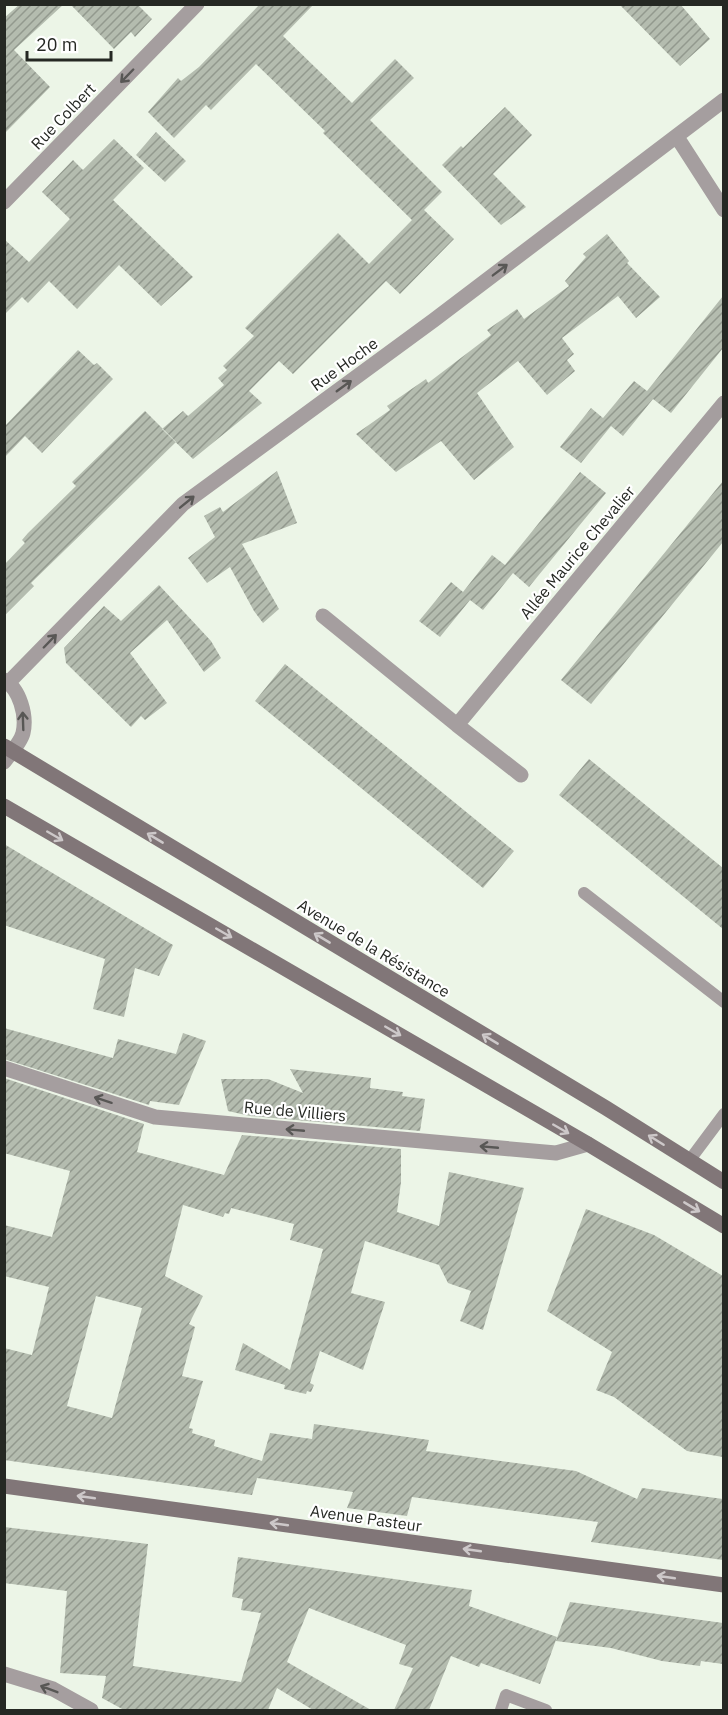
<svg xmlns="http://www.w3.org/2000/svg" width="728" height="1715" viewBox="0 0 728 1715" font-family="'IBM Plex Sans',sans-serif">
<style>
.building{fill:url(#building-hatch);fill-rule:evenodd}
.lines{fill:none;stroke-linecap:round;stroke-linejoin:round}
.lane{stroke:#a59e9f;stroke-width:12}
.street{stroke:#a59e9f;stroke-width:15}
.secondary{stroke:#817678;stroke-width:15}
.oneway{stroke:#585755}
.oneway2{stroke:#cdc8c9}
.labels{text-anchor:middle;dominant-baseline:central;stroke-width:4.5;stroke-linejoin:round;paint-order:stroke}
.street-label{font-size:16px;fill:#252823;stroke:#fff}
</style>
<defs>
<pattern id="building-hatch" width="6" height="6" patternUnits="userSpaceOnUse" patternTransform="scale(1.5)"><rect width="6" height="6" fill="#b4bcaf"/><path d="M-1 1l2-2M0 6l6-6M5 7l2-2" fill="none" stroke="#92998e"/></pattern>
</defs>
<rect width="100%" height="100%" fill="#ecf5e7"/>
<path class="building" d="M20,4h44l-50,46 36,37 -46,47v-116z
M70,4h67l15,15 -17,18 -4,-5 -17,17z
M260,4h54l-31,32 69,67 43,-44 19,19 -44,42 72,72 -18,18 30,29 -54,55 -14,-13 -93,93 -14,-13 -30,30 13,12 -69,56 -31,-30 21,-18 5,5 36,-31 -6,-7 9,-8 -4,-4 31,-30 -9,-8 93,-95 31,31 43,-44 -89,-87 2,-2 -69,-67 -45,46 -5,-5 -32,33 -26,-26 30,-34 3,3 18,-14z
M619,4h61l30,35 -30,27z
M505,107l27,28 -39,39 33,33 -25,18 -59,-60 19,-19 2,2z
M156,132l30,29 -21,21 -29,-27z
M114,139l30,29 -31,32 80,77 -32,29 -42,-41 -42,44 -28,-28 -21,22 -6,-6 -18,18v-76l25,23 41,-43 -28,-27 31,-32 10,10z
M607,234l22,27 -2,2 33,34 -24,21 -18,-22 -56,42 12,16 -7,6 8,11 -28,24 -29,-34 -41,32 37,54 -40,33 -33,-39 -45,31 -40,-38 34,-24 -3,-4 39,-27 2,4 63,-48 -4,-5 30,-21 7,10 45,-33 -4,-5 21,-24 -3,-3z
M723,296v52l-52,65 -18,-14 -30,37 -12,-10 -30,37 -21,-16 31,-39 12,10 31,-37 13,10z
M78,350l16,15 3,-2 16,16 -71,74 -17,-17 -21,22v-31z
M145,411l31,31 -145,141 3,3 -30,30v-51l21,-22 -3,-3 6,-7 48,-47 -4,-4z
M277,471l20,52 -55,21 37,65 -16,14 -9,-12 -24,-44 -23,16 -19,-25 27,-21 -11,-21 16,-9 3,5z
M580,472l26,21 -77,94 -16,-14 -30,37 -13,-10 -30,37 -21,-16 32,-39 12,10 29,-37 13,10z
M723,481v61l-132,162 -30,-24z
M159,585l52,56 10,17 -17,14 -37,-52 -37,33 37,50 -22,17 -4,-4 -10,11 -65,-64 -2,-15 40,-42 17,15z
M285,664l229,187 -31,37 -228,-187z
M589,759l134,109v61l-164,-134z
M4,844l169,101 -14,31 -24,-8 -11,49 -31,-8 12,-50 -101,-34z
M4,1028l109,30 5,-19 58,15 7,-21 23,8 -27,64 -29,-4 -1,4 -145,-46z
M290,1069l81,9 -1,10 33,4 -1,4 23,3 -5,32 -170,-15 -22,-5 -7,-32h47l35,14z
M4,1078l140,46 -7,28 87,23 18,-40 159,14v33l-4,30 42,14 10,-54 75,16 -41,142 -23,-9 11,-30 -23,-8 -9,-18 -74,-24 -14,52 34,9 -22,68 -43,-19 -10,32 4,2 -3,7 -4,-1 -1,3 -22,-5 1,-4 -50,-15 8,-27 47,27 33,-121 -33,-9 4,-16 -63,-16 -2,6 -4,-1 -2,4 -40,-12 -18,71 38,20 -14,28 6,3 -13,49 21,5 -14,47 4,1 -1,4 23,7 -1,6 48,15 8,-28 42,6 2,-15 115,16 -3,11 150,20 61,28 5,-11 81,11v61l-132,-18 7,-20 -186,-25 -5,19 -60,-8 6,-16 -96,-14 -5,17 -248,-35v-112l28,7 17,-68 -45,-11v-51l48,12 18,-66 -66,-18zM96,1296l46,12 -30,110 -45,-12z
M586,1209l68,26 69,41v181l-36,-6 -73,-54 -18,-7 16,-38 -65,-41z
M4,1527l144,17 -15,122 108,16 20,-69 -20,-3 2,-11 -11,-2 6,-40 234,33 -3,16 88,31 -17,47 -59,-21 -2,4 -28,-11 -22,54h-35l19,-42 -14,-4 7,-19 -97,-37 -22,54 84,48h-58l-36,-22 -9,22h-144l-22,-12 4,-22 -46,-3 7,-82 -63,-8z
M570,1602l153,21v41l-22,-3 -1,5 -38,-5 -51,-13 -55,-7z"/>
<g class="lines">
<path class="lane" d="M584,893l140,109
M689,1161l35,-47
M501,1710l5,-15 40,15"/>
<path class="street" d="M677,137l47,73
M4,202l193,-198
M323,616l134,109
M4,680c16,9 23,36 19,53 -2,9 -13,21 -19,29
M9,682l174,-178 251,-184 290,-220
M521,775l-64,-50 267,-322
M4,1068l151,49 401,36 32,-9
M4,1674l49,15 38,21"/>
<path class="secondary" d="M4,746l602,362 118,74
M4,806l584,338 136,82
M4,1486l720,99"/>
</g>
<defs><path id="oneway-shaft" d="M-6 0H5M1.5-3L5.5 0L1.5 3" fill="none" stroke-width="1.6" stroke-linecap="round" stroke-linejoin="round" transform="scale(1.5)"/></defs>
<g class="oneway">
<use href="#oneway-shaft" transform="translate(127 76) rotate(134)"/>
<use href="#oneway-shaft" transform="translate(500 270) rotate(-37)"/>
<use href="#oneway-shaft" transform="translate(344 386) rotate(-36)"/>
<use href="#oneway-shaft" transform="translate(187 502) rotate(-39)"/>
<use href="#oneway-shaft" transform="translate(50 641) rotate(-46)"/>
<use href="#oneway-shaft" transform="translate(23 721) rotate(-92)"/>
<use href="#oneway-shaft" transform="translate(103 1100) rotate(-162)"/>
<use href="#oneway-shaft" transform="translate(295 1130) rotate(-175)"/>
<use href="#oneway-shaft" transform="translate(489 1147) rotate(-175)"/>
<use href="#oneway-shaft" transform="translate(49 1689) rotate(-159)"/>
</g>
<g class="oneway2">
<use href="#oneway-shaft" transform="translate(55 836) rotate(30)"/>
<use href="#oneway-shaft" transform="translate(155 838) rotate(-149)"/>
<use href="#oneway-shaft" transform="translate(224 933) rotate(30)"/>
<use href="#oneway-shaft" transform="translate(322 938) rotate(-149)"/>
<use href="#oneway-shaft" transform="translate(393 1031) rotate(30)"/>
<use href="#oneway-shaft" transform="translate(490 1039) rotate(-149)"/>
<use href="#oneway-shaft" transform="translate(561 1129) rotate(30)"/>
<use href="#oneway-shaft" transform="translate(656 1140) rotate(-148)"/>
<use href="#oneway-shaft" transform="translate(692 1207) rotate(31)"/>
<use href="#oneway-shaft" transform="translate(86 1497) rotate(-172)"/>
<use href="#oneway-shaft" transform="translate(279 1524) rotate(-172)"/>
<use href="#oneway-shaft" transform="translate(472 1550) rotate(-172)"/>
<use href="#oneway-shaft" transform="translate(666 1577) rotate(-172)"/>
</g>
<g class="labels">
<g class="street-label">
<text transform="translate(63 116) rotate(-46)">Rue Colbert</text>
<text transform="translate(344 364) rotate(-36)">Rue Hoche</text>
<text transform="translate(577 552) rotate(-50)">Allée Maurice Chevalier</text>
<text transform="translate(374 948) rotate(31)">Avenue de la Résistance</text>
<text transform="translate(295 1111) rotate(5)">Rue de Villiers</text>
<text transform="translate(366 1518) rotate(8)">Avenue Pasteur</text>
</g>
</g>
<rect width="728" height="1715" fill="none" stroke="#252823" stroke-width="12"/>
<path d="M27 51v9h84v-9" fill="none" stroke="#252823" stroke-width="3"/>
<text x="36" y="51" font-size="18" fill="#252823" stroke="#ffffff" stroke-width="4.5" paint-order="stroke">20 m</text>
</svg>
